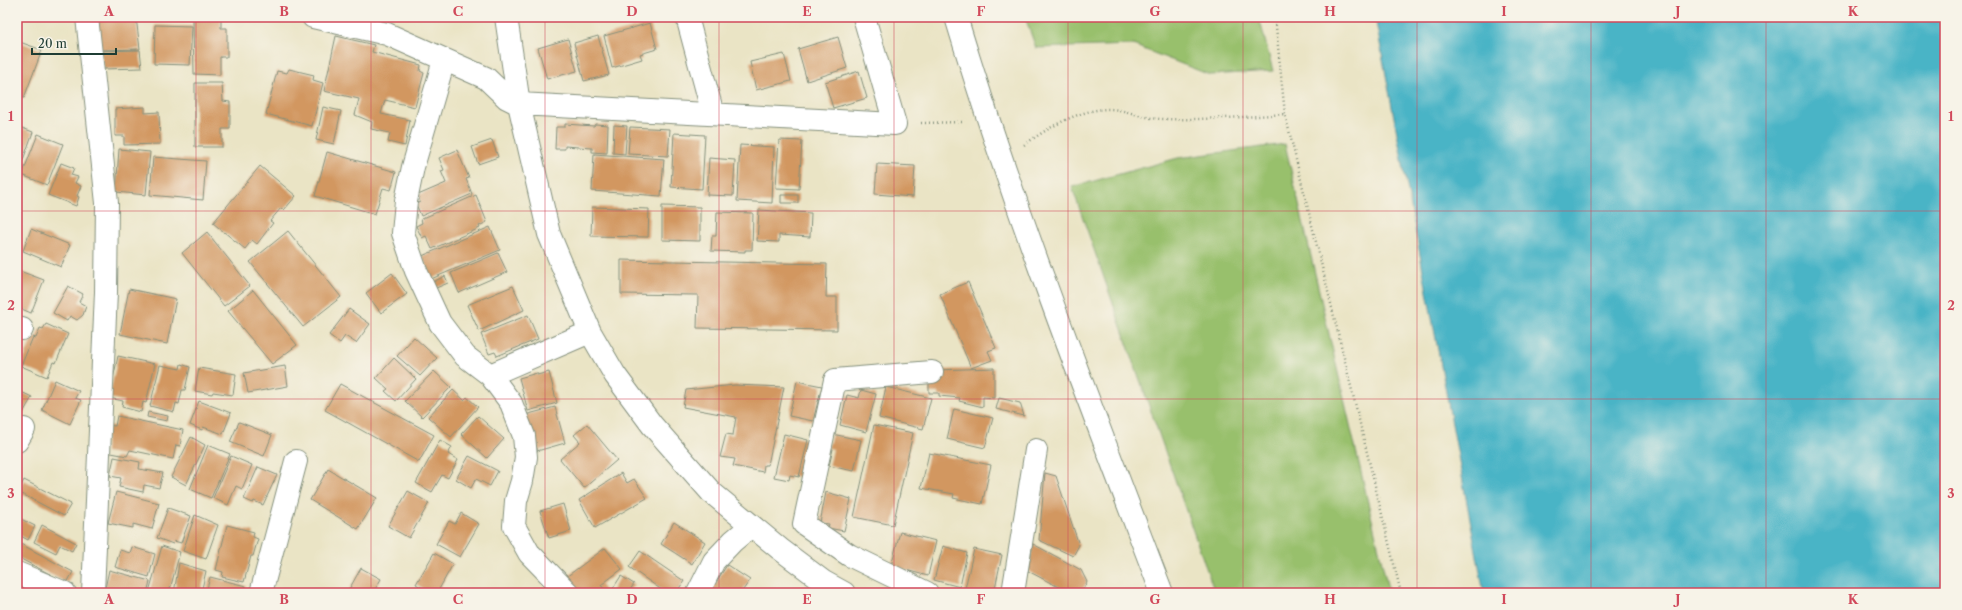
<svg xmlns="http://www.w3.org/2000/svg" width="1962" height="610" viewBox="0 0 1962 610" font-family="'Libre Caslon Text',serif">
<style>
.green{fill:#98c06c;stroke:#5c7e50}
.water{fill:#49b4c6;stroke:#34787d}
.building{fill:#d29761}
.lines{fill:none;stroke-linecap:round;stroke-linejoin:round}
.minor-casing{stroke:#84907c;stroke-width:24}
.path{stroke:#84907c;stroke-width:2.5;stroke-dasharray:1 3;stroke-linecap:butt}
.minor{stroke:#fff;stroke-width:22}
.grid{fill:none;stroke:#d1495b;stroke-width:1;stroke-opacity:0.55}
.neatline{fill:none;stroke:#d1495b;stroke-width:1.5}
.grid-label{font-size:13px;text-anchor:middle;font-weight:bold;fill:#d1495b}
</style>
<rect width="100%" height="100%" fill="#f7f3e8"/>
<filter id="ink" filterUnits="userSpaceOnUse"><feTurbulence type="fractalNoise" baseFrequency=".025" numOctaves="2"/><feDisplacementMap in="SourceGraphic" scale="8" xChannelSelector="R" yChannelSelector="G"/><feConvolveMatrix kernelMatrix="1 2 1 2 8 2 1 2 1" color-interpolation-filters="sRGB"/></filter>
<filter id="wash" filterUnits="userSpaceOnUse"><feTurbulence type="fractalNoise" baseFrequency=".012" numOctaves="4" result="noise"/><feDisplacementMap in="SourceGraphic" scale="16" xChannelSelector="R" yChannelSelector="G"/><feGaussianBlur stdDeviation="0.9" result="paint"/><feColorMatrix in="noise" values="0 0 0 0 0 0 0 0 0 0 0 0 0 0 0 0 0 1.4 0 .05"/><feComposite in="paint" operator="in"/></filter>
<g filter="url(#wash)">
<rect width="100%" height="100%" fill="#eae4c5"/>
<path class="green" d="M1025,17h234l14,54 -63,4 -77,-30 -97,3z
M1285,144l104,449h-174l-143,-406 106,-29z"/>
<path class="water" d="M1375,17h570v576h-461z"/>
<g id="blocks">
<path class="building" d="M103,17h33l4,32 -40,1 -6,-32z
M193,17h28v11h6v29h-7v18l-26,-1z
M650,23l7,26 -17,5 2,5 -30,9 -8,-32z
M155,25l37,1 -2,39 -36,-1z
M336,36l38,9 -2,7 49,13 -1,6 4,2 -9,34 -30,-7 -4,14 29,6 -5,26 -17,-4 2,-9 -19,-4 1,-7 -17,-7 4,-16 -35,-8z
M598,36l11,39 -25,6 -10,-38z
M838,37l9,31 -40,13 -9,-32z
M568,39l9,32 -30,8 -9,-31z
M17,41l25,9 -18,48 -7,-2z
M140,50l2,18 -39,1 -3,-18z
M784,54l7,27 -35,9 -6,-28z
M289,69l25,6 -1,5 10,3 -11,43 -46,-12 11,-43 10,2z
M859,71l8,27 -34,10 -8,-26z
M195,83h27l1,18 7,1v27h-8v18h-27z
M145,107v6l14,-1 1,32 -36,1v-9h-9v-27z
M323,107l18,4 -7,33 -18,-4z
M565,124l29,2 1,-2 13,1 -1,28 -15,-1v-4l-27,-2v3h-10l1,-22h9z
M614,125l13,1 -2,28 -12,-1z
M17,126l16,6 -16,45z
M630,127l40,2 -2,27 -40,-2z
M674,133l31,2 -3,54 -31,-2z
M38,134l25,10 -16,41 -25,-10z
M492,140l6,17 -20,7 -6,-17z
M779,140l23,1 -3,48 -23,-1z
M740,145l34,2 -2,56 -35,-2z
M119,149l31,3 -4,43 -30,-3z
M457,150l12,28 -3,1 6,15 -51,22 -5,-12 4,-2 -2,-7 28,-12 -5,-12 3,-1 -5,-12z
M327,152l69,20 -5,18 -8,-2 -8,26 -60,-18z
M594,154l70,5 -3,37 -69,-5z
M153,157l53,4 -3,39 -53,-5z
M709,158l26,2 -2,36 -26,-1z
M61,163l13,5 -3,7 7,2 -3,6 6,3 -4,10 2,1 -3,9 -28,-11z
M877,164l38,2 -2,31 -38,-3z
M260,166l36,30 -12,14 -3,-2 -11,13 3,2 -16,21 -5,-4 -7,9 -32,-26z
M476,195l11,27 -8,4 1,2 -48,21 -6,-13 -4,2 -6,-12 6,-3 -1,-4z
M781,195h17v8h-17z
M662,206l38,1v34l-38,-1z
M592,207l57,2 -1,28 -57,-1z
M759,210l52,3 -1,24 -31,-2v7l-22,-1z
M717,212l36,1 -1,37h-7v2l-34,-1 1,-15h4z
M490,227l10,23 -69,29 -9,-23z
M31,229l39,16 -9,22 -38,-16z
M288,231l53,66 -38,30 -53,-65z
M207,232l43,54 -26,20 -42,-53z
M498,253l9,19 -48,21 -8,-20z
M621,260l206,4 -1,33h11v33l-140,-2 1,-33 -77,-1z
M17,270l27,10 -13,33 -14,-6z
M392,273l15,21 -26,19 -15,-20z
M445,276l3,7 -12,5 -3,-6z
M968,282l28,66 -8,3 4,9 -21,8 -31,-74z
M68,286l15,8 -4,8 7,4 -3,9 -6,5 -7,-4 -3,5 -14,-8z
M513,286l11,24 -45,21 -12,-26z
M129,289l47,10 -9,45 -47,-10z
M253,290l44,55 -25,19 -44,-53z
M349,309l21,15 -14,19 -11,-7 -5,7 -11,-8z
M528,315l10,24 -41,17 -2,-4 -6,2 -8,-20z
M46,324l22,10 -12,29 -3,-1 -6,15 -26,-11 12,-29 3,1 4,-10 3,1z
M414,337l23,21 -17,18 -23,-20z
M118,356l37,8 -9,39 -3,-1 -2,10 -19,-5 1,-6 -14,-3z
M394,358l22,21 -20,22 -11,-10 3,-2 -12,-11z
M181,364l9,3 -5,23h-3l-3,14 -3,-1 -2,9 -24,-6 10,-41 20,4z
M285,366l3,20 -40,7 -4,-20z
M199,368l37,6 -3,21 -20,-3 -1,2 -17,-3z
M994,368v30l-11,-1v10l-24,-6 1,-3 -21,-2v-3h-10v-10l7,-1v-12z
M434,371l17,16 -29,30 -17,-16z
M549,372l8,31 -29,8 -9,-33 18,-5v2z
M55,380l24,11 -4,7 6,2 -11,24 -28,-14z
M797,381l25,5 -9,35 -24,-5z
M340,384l94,51 -15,27 -94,-52z
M735,385l49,2 -16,78h-4l-1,7 -30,-6 2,-7 -15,-2 6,-23 7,1 3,-18 -53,-10 3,-17z
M886,387l45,11 -8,31 -44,-11z
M17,390l15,7 -13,23 -2,-1z
M453,390l11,10 3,-3 11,10 -27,30 -23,-20z
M861,390l15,4 -10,38 -26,-7 7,-30 12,3z
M999,398l21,5 4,13 -28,-7z
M199,401l32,12 -8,21 -20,-7 -1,3 -12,-5z
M555,407l10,36 -28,8v-3l-7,3 -9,-35z
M954,409l39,9 -8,30 -38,-9z
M148,412l20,4 -1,5 -20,-4z
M117,416l66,14 -3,16 -4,-1 -3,14 -43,-9 -3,6 -21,-4 1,-27 8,1z
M478,416l26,23 -17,19 -26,-24z
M239,422l33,13 -8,21 -34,-14z
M587,424l30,36 -33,28 -24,-29 20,-17 -6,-7z
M874,425l39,8 -20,92 -39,-8z
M784,434l24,6 -9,37 -9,-2 -1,5 -15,-3z
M832,434l29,6 -7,31 -25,-5 4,-17 -5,-1z
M191,437l14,8 -19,40 -15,-8z
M440,440l12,7 -4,7 10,6 -10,18 -6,-3 -10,17 -16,-9z
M208,445l22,9 -19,44 -21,-9z
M929,453l62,12 -9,39 -29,-6 1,-4 -33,-6z
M231,456l21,9 -10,24 -6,-3 -8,19 -15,-7z
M469,456l29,15 -8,15 -14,-7 -5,9 -15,-9z
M114,457l26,5 -1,7 24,4 -4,15 -15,-3 -1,7 -24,-5 2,-9 -11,-2z
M258,467l19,8 -14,30 -9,-4 -1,2 -9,-4z
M328,469l49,29 -19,31 -48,-29z
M621,473l6,10 7,-4 13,19 -52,30 -16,-28z
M1045,473l11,3 23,69 -6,11 -34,-16z
M24,480l47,24 -7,12 -46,-24z
M408,491l21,12 -20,35 -21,-12z
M116,492l43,11 -7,26 -19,-5v4l-25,-5z
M826,492l25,7 -7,32 -16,-3 1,-4 -9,-1z
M563,504l8,27 -22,7 -9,-27z
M168,508l23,8 -10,27 -7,-2 -1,3 -16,-6z
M461,513l18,11 -19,33 -24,-13 13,-23 6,3z
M195,515l23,10 -12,34 -23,-8z
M17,517l18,9 -7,14 -11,-6z
M674,522l31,20 -13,22 -31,-20z
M42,525l34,18 -4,8 -12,-6 -4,8 -22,-11z
M227,525l27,7 -1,5 5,2 -5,17h-2l-7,26 -22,-5 1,-5 -7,-2z
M900,532l36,9 -8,35 -37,-10z
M17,542l56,30 -6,11 -50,-26z
M1033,544l48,26 6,12 -6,11h-11l-42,-22z
M162,546l18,6 -11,41h-18l-2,-1z
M943,546l24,7 -7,34 -26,-7z
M132,547l23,7 -6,23 -34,-10 5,-17 10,3z
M605,548l17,21 -21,16 6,8h-28l-13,-16z
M974,549l28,6 -8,38h-30z
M640,551l44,30 -8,12h-10l-37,-26z
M434,553l19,11 -16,29h-7l-14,-9z
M179,563l27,8 -5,22h-27z
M727,565l23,15 -9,13h-32z
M361,568l20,11 -8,14h-26z
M109,570l41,11 -3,12h-43z
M621,576l13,8 -6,9h-18z
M210,577l36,9 -2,7h-38z"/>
</g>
</g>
<g filter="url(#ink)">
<use href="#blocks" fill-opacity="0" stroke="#84907c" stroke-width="1"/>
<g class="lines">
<g class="minor-casing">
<path id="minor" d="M87,17l20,186 -1,89 -13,301
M313,17l74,17 99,44 21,20 12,6 376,20 -31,-107
M506,17l13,87 30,130 41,98 25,43 37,50 59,67 69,57 44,33 20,11
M687,17l26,97
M956,17c59,196 133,385 206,576
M444,60l-31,107 -7,34 -3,32 13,38 24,52 25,33 25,19 21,28 13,33 2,21 -4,24 -6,20 -2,25 15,27 39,40
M17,328l5,1
M490,375l100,-43
M17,441l7,-12
M17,573l48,20
M261,593l35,-132
M698,593l16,-32 19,-20 18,-15
M927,593l-78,-38 -45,-31 31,-144 97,-8
M1013,593l23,-143"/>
</g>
<path class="path" d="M1275,17l10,97 116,479
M921,123l41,-1
M1024,145c25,-18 63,-41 95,-35 15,3 29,9 44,9 41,1 82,-2 122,-5"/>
<use href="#minor" class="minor"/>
</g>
</g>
<path class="grid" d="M196,17v576M371,17v576M545,17v576M719,17v576M894,17v576M1068,17v576M1243,17v576M1417,17v576M1591,17v576M1766,17v576M17,211h1928M17,399h1928"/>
<rect width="1962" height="610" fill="none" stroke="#f7f3e8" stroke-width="44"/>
<path d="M32 48v6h84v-6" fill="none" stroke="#1f3d34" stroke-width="2"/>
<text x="38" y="48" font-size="12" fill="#1f3d34" stroke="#f7f3e8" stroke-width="3" paint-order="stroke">20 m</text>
<rect x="22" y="22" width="1918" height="566" class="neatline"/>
<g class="grid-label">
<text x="109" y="16">A</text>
<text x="284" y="16">B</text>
<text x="458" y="16">C</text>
<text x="632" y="16">D</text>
<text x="807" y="16">E</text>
<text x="981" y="16">F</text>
<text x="1155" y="16">G</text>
<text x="1330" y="16">H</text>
<text x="1504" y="16">I</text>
<text x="1678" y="16">J</text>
<text x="1853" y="16">K</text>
<text x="11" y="121">1</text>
<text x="1951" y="121">1</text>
<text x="11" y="310">2</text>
<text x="1951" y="310">2</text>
<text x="11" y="498">3</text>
<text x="1951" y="498">3</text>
<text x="109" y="604">A</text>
<text x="284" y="604">B</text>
<text x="458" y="604">C</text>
<text x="632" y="604">D</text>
<text x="807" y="604">E</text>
<text x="981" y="604">F</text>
<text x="1155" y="604">G</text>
<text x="1330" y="604">H</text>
<text x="1504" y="604">I</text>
<text x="1678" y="604">J</text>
<text x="1853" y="604">K</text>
</g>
</svg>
